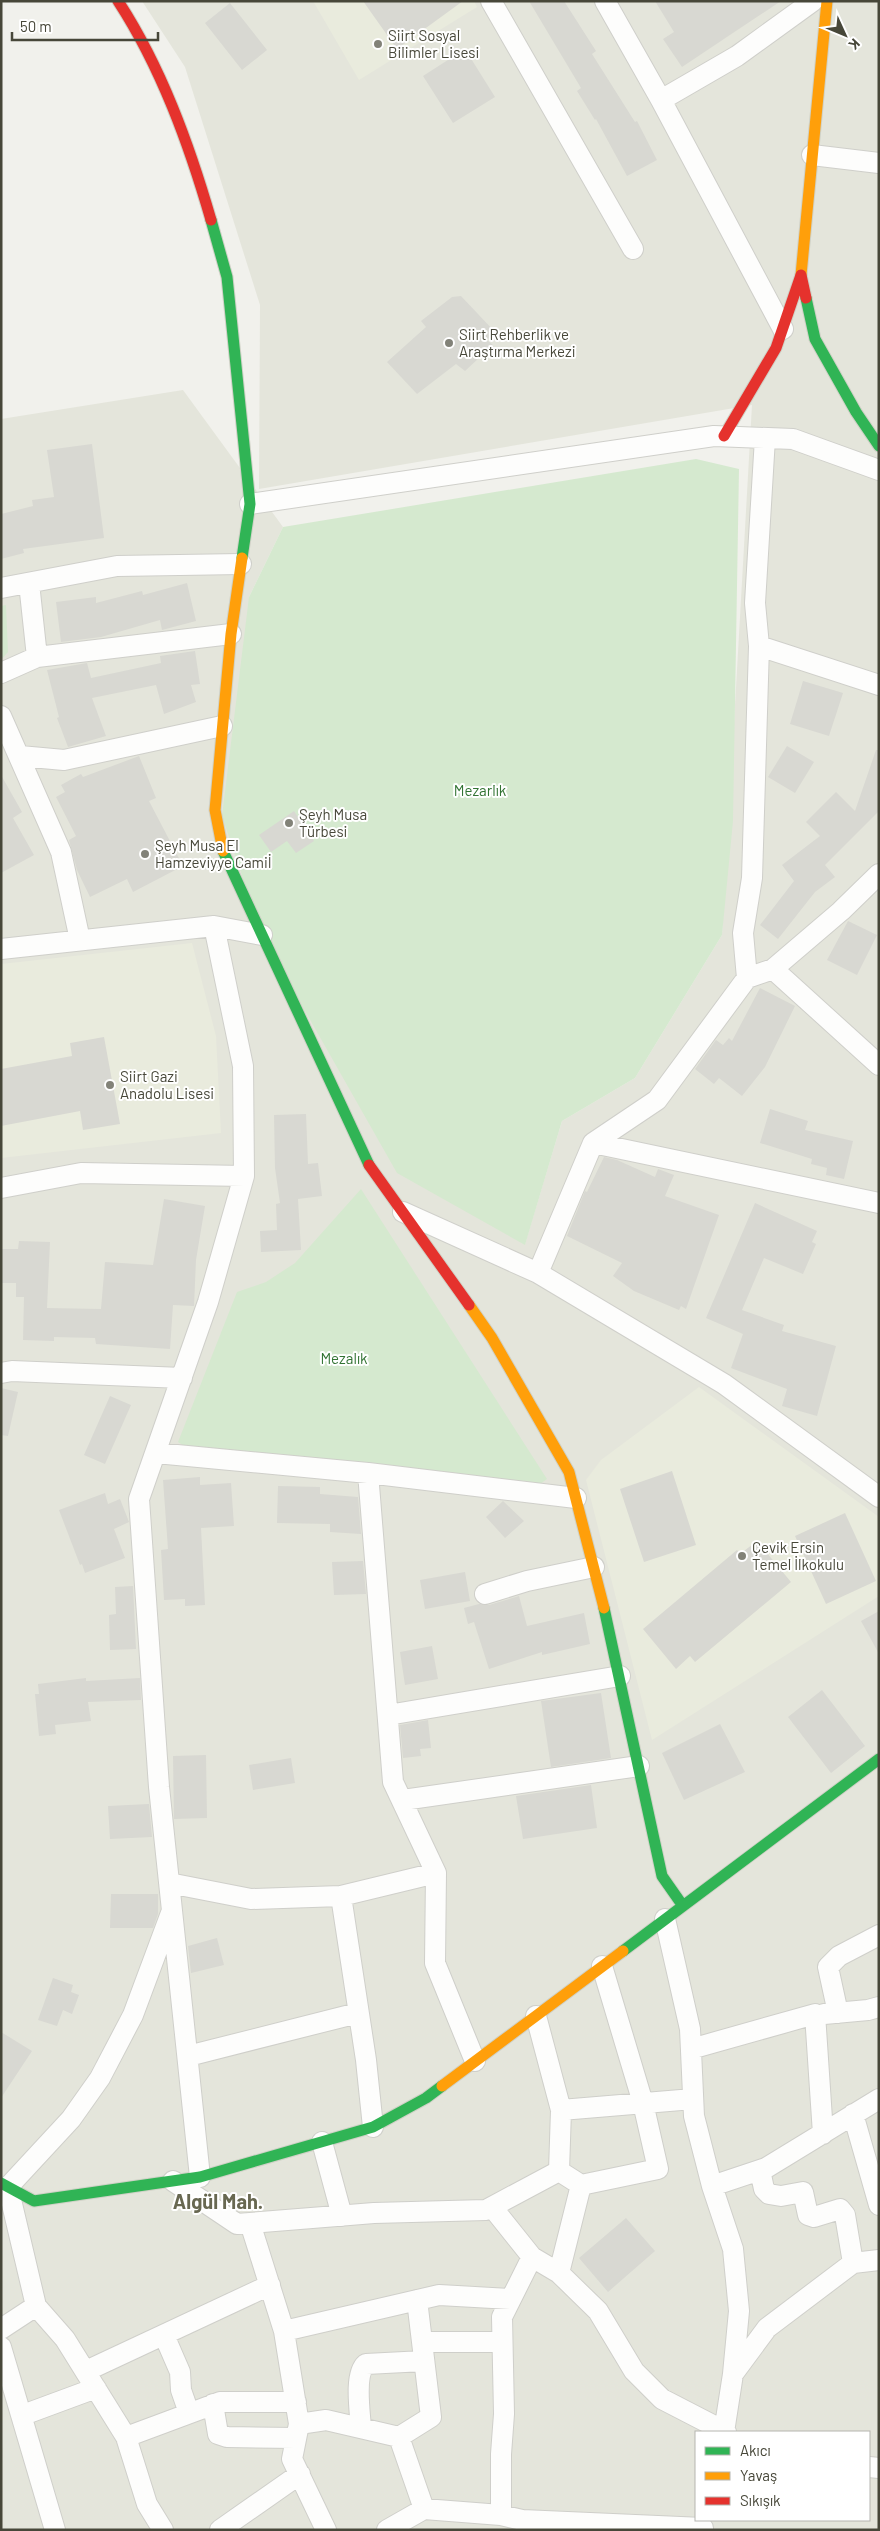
<svg xmlns="http://www.w3.org/2000/svg" width="880" height="2531" viewBox="0 0 880 2531" font-family="Barlow,sans-serif">
<style>
.residential{fill:#e4e5db;fill-rule:evenodd}
.education{fill:#e9ebdd}
.green{fill:#d5e9cf}
.building{fill:#d8d8d2}
.lines{fill:none;stroke-linecap:round;stroke-linejoin:round}
.street-casing{stroke:#cfcfca;stroke-width:22}
.fast-casing{stroke:#cfd1c6;stroke-width:13}
.slow-casing{stroke:#cfd1c6;stroke-width:13}
.jam-casing{stroke:#cfd1c6;stroke-width:13}
.street{stroke:#fdfdfc;stroke-width:20}
.fast{stroke:#30b455;stroke-width:11}
.slow{stroke:#ff9f0a;stroke-width:11}
.jam{stroke:#e5322d;stroke-width:11}
.poi-dot{fill:#828278;stroke:#fff;stroke-width:2}
.labels{text-anchor:middle;dominant-baseline:central;stroke-width:4;stroke-linejoin:round;paint-order:stroke}
.poi-label{font-size:15px;fill:#474739;stroke:#fff;text-anchor:start}
.park-label{font-size:15px;fill:#327333;stroke:#fff}
.district-label{font-size:20px;font-weight:bold;fill:#686851;stroke:#fff}
</style>
<rect width="100%" height="100%" fill="#f1f1ec"/>
<path class="residential" d="M142,1h737v2529h-878v-2111l182,-29 100,137 -34,70 276,647 37,-123 73,-43 87,-143 30,-530 -493,84 1,-184 -75,-238zM696,2432h173v88h-173z"/>
<path class="education" d="M313,1h161l3,6 -118,73z
M192,943l24,93 5,97 -220,25v-194z
M699,1387l180,130v79l-227,144 -66,-260 15,-20z"/>
<path class="green" d="M696,459l43,10 -6,352 -11,114 -87,143 -73,43 -37,124 -128,-72 -135,-238 -40,-119 27,-219 34,-70z
M6,605l2,47 -7,8v-54z
M361,1189l186,290 -7,5 -353,-36 -9,-6 59,-150 29,-10 29,-19z"/>
<path class="building" d="M363,1h100l-66,48z
M529,1h35l32,50 -4,3 43,68 2,-1 20,39 -30,16 -31,-57 -1,1 -18,-29 4,-3z
M655,1h126l-99,66 -19,-28 11,-7z
M230,3l37,47 -25,20 -37,-47z
M465,49l30,48 -42,26 -30,-47z
M461,296l34,36 -8,8 6,5 -28,26 -9,-7 -39,30 -30,-32 39,-35 -5,-6 31,-24z
M92,444l12,94 -81,11 1,4 -23,6v-45l32,-8 -1,-6 22,-3 -7,-47z
M187,583l9,38 -34,9 -2,-10 -59,17 -40,5 -5,-40 40,-5v6l46,-12 1,4z
M195,651l5,33 -9,1 5,17 -32,12 -8,-29 -64,13 14,38 -38,11 -11,-29 2,-1 -12,-47 40,-7 4,15 70,-15 -1,-7z
M803,681l40,12 -14,43 -39,-12z
M787,746l27,16 -19,31 -27,-16z
M876,750h3v61l-54,54 10,12 -20,15 -37,47 -18,-14 34,-44 -12,-16 38,-29 -14,-14 30,-30 19,19z
M139,756l17,42 -7,3 34,65 -50,26 -6,-13 -37,18 -13,-27 -8,-30 7,-4 -20,-39 9,-5 -4,-7 20,-11 2,3z
M1,775l21,37 -9,6 21,37 -33,18z
M294,811l20,30 -18,12 -9,-12 -16,11 -12,-17z
M848,921l29,14 -20,40 -30,-15z
M760,988l35,18 -30,61 -23,29 -23,-18 -5,6 -19,-15 21,-29 7,5 6,-7 3,3z
M104,1037l16,87 -37,6 -3,-19 -79,15v-57l71,-13 -2,-13z
M770,1109l38,12 -3,9 48,11 -9,38 -18,-4 1,-7 -16,-4 1,-5 -52,-16z
M306,1114l2,50 10,-1 4,33 -24,3 3,51 -40,2 -1,-21 17,-1 -1,-26 4,-1 -5,-35 -1,-53z
M604,1157l13,3 38,17 3,-8 16,6 -9,21 54,19 -33,94 -5,-3 -2,4 -45,-19 -21,-15 9,-13 -55,-27 18,-45 2,1z
M164,1199l41,7 -9,54 -2,46 -21,-1 -3,44 -74,-5 -1,-6 -41,-1v4l-31,-1 1,-43h-8v-14h-15v-34h17l1,-8 31,1 -3,66 54,1 4,-47 48,3z
M755,1203l62,28 -5,11 4,2 -13,30 -39,-16 -22,52 42,15 -2,6 54,15 -19,70 -35,-10 5,-17 -56,-21 12,-34 -37,-16z
M1,1388l17,4 -10,44 -7,-1z
M110,1396l21,9 -26,59 -21,-9z
M672,1471l24,74 -52,17 -24,-73z
M200,1477v8l31,-2 3,43 -33,2 4,77 -20,1v-7l-21,1 -3,-50 7,-1 -5,-69z
M278,1486l42,1v7l38,3 3,37 -31,-2v-8l-53,-1z
M105,1493l3,11 12,-5 9,23 -15,7 11,29 -40,15 -3,-9 -2,1 -21,-55z
M503,1501l21,20 -19,17 -19,-21z
M845,1513l31,68 -50,23 -31,-68z
M757,1541l34,41 -96,80 -5,-6 -14,13 -33,-40 94,-79 3,4z
M363,1561l3,33 -32,1 -2,-33z
M465,1572l5,29 -45,8 -5,-29z
M133,1586l3,63 -26,1 -1,-35 7,-1 -1,-27z
M519,1596l8,30 57,-13 6,31 -48,11v-3l-53,17 -15,-47 -6,2 -4,-16 15,-4 10,1z
M879,1611v43l-18,-33z
M432,1646l6,33 -33,6 -5,-33z
M86,1678v3l54,-3 1,22 -53,2 3,19 -36,4 1,9 -17,2 -4,-42h4l-1,-10z
M822,1690l43,56 -34,27 -43,-56z
M601,1693l10,65 -60,9 -10,-66z
M428,1720l3,28 -11,1 1,7 -18,2 -3,-33z
M720,1724l25,48 -61,28 -22,-47z
M206,1755l1,63 -33,1 -1,-63z
M291,1758l4,25 -42,7 -4,-25z
M591,1785l6,43 -74,11 -7,-43z
M149,1804l3,33 -42,2 -2,-33z
M111,1894h47v20l-5,14h-43z
M217,1938l7,27 -33,8 -3,-27z
M53,1978l20,7 -2,7 8,3 -7,19 -9,-4 -6,16 -19,-6z
M1,2032l31,19 -31,47z
M626,2218l29,33 -47,41 -29,-34z"/>
<g class="lines">
<g class="street-casing">
<path id="street" d="M491,1l142,248
M605,1l56,99 122,229
M661,100l76,-44 76,-55
M812,155l67,8
M250,504l464,-68 79,3 86,31
M29,583l8,74
M1,588l116,-22 124,-2
M759,646l120,39
M1,673l36,-16 194,-23
M1,716l60,136 19,88
M20,756l44,4 158,-34
M1,949l213,-23 48,9
M773,969l106,96
M747,978l-4,-45 9,-55 7,-232 -4,-43 10,-165
M593,1143l286,60
M1,1188l80,-15 163,3
M403,1212l135,61 55,-130 64,-43 90,-122 26,-9 68,-58 38,-37
M538,1273l186,111 155,113
M1,1373l11,-2 170,7
M156,1453l212,20 208,25
M368,1473l25,309 43,91 -1,90 40,98
M485,1594l42,-13 67,-14
M388,1715l232,-39
M403,1800l236,-34
M169,1883l82,16 90,-3 95,-23
M341,1896l25,164 7,67
M665,1919l25,110 4,87 18,70 21,63 6,62 -6,63
M838,2013l-10,-46 11,-11 40,-21
M824,2014l44,-4 11,-3
M536,2016l25,94 -2,61
M691,2049l124,-35 8,120
M188,2056l170,-43
M561,2110l132,-11
M853,2114l26,91
M322,2142l20,74
M760,2170l4,19 5,5 12,2 22,-4 5,23 6,2 26,-8 5,6 8,48
M559,2171l22,14 77,-16 -15,-66 -41,-137
M200,2177l-41,-390 -20,-288 69,-197 36,-126 -1,-110 -29,-140
M173,2181l64,43 137,-11 112,-3 73,-39
M712,2186l54,-18 113,-69
M492,2207l40,50
M250,2223l34,108 15,93 -7,35 34,71
M559,2273l22,-88
M1,2329l35,-23
M284,2331l155,-36 72,4
M164,2335l16,37 1,18 8,23
M422,2342h80
M1,2347l54,183
M86,2371l184,-86
M213,2404l5,30 9,3 69,1
M23,2415l73,-27
M299,2424l27,-4 73,17 32,-20 -14,-117
M361,2428c-1,-16 -7,-54 5,-64l58,-3
M724,2432l9,-58 34,-46 86,-65 26,-3
M126,2437l94,-35h76
M399,2437l25,72
M869,2467l10,1
M501,2515v-61l3,-40 -2,-97 30,-60 27,16 39,38 36,60 28,28 64,33
M163,2530l-16,-26 -21,-67 -61,-98 -29,-33 -28,-119 63,-68 29,-41 33,-63 38,-102
M220,2530l80,-56
M387,2530l37,-21 77,6 21,5 181,8"/>
</g>
<g class="fast-casing">
<path id="fast" d="M211,220l16,57 23,227 -8,54
M806,298l9,41 41,73 23,34
M223,851l146,314
M604,1608l58,268 21,30
M623,1951l256,-192
M1,2183l33,18 166,-24 173,-50 53,-29 16,-12"/>
</g>
<g class="slow-casing">
<path id="slow" d="M801,275l26,-274
M223,851l-8,-41 16,-176 11,-76
M469,1305l23,33 77,134 35,136
M442,2086l181,-135"/>
</g>
<g class="jam-casing">
<path id="jam" d="M118,1c43,66 71,143 93,219
M724,436l52,-88 25,-73 5,23
M369,1165l100,140"/>
</g>
<use href="#street" class="street"/>
<use href="#fast" class="fast"/>
<use href="#slow" class="slow"/>
<use href="#jam" class="jam"/>
</g>
<g class="poi-dot">
<circle cx="378" cy="44" r="5"/>
<circle cx="449" cy="343" r="5"/>
<circle cx="289" cy="823" r="5"/>
<circle cx="145" cy="854" r="5"/>
<circle cx="110" cy="1085" r="5"/>
<circle cx="742" cy="1556" r="5"/>
</g>
<g class="labels">
<g class="poi-label">
<text x="388" y="35">Siirt Sosyal<tspan x="388" dy="17">Bilimler Lisesi</tspan></text>
<text x="459" y="334">Siirt Rehberlik ve<tspan x="459" dy="17">Araştırma Merkezi</tspan></text>
<text x="299" y="814">Şeyh Musa<tspan x="299" dy="17">Türbesi</tspan></text>
<text x="155" y="845">Şeyh Musa El<tspan x="155" dy="17">Hamzeviyye Camiİ</tspan></text>
<text x="120" y="1076">Siirt Gazi<tspan x="120" dy="17">Anadolu Lisesi</tspan></text>
<text x="752" y="1547">Çevik Ersin<tspan x="752" dy="17">Temel İlkokulu</tspan></text>
</g>
<g class="park-label">
<text x="480" y="790">Mezarlık</text>
<text x="344" y="1358">Mezalık</text>
</g>
<g class="district-label">
<text x="218" y="2201">Algül Mah.</text>
</g>
</g>
<rect width="880" height="2531" fill="none" stroke="#474739" stroke-width="5"/>
<rect x="695" y="2431" width="175" height="90" fill="#ffffff" stroke="#b5b5b0"/>
<rect x="705" y="2447" width="25" height="8" fill="#30b455" stroke="#b5b5b0"/>
<text x="740" y="2456" font-size="15" fill="#474739">Akıcı</text>
<rect x="705" y="2472" width="25" height="8" fill="#ff9f0a" stroke="#b5b5b0"/>
<text x="740" y="2481" font-size="15" fill="#474739">Yavaş</text>
<rect x="705" y="2497" width="25" height="8" fill="#e5322d" stroke="#b5b5b0"/>
<text x="740" y="2506" font-size="15" fill="#474739">Sıkışık</text>
<g transform="translate(845 35) rotate(134)" stroke="#ffffff" stroke-width="4" paint-order="stroke">
<path d="M0-4L9 19L0 12L-9 19Z" fill="#474739"/>
<text y="-8" font-size="14" font-weight="bold" text-anchor="middle" fill="#474739">K</text>
</g>
<path d="M12 32v8h146v-8" fill="none" stroke="#474739" stroke-width="2.5"/>
<text x="20" y="32" font-size="15" fill="#474739" stroke="#ffffff" stroke-width="4" paint-order="stroke">50 m</text>
</svg>
